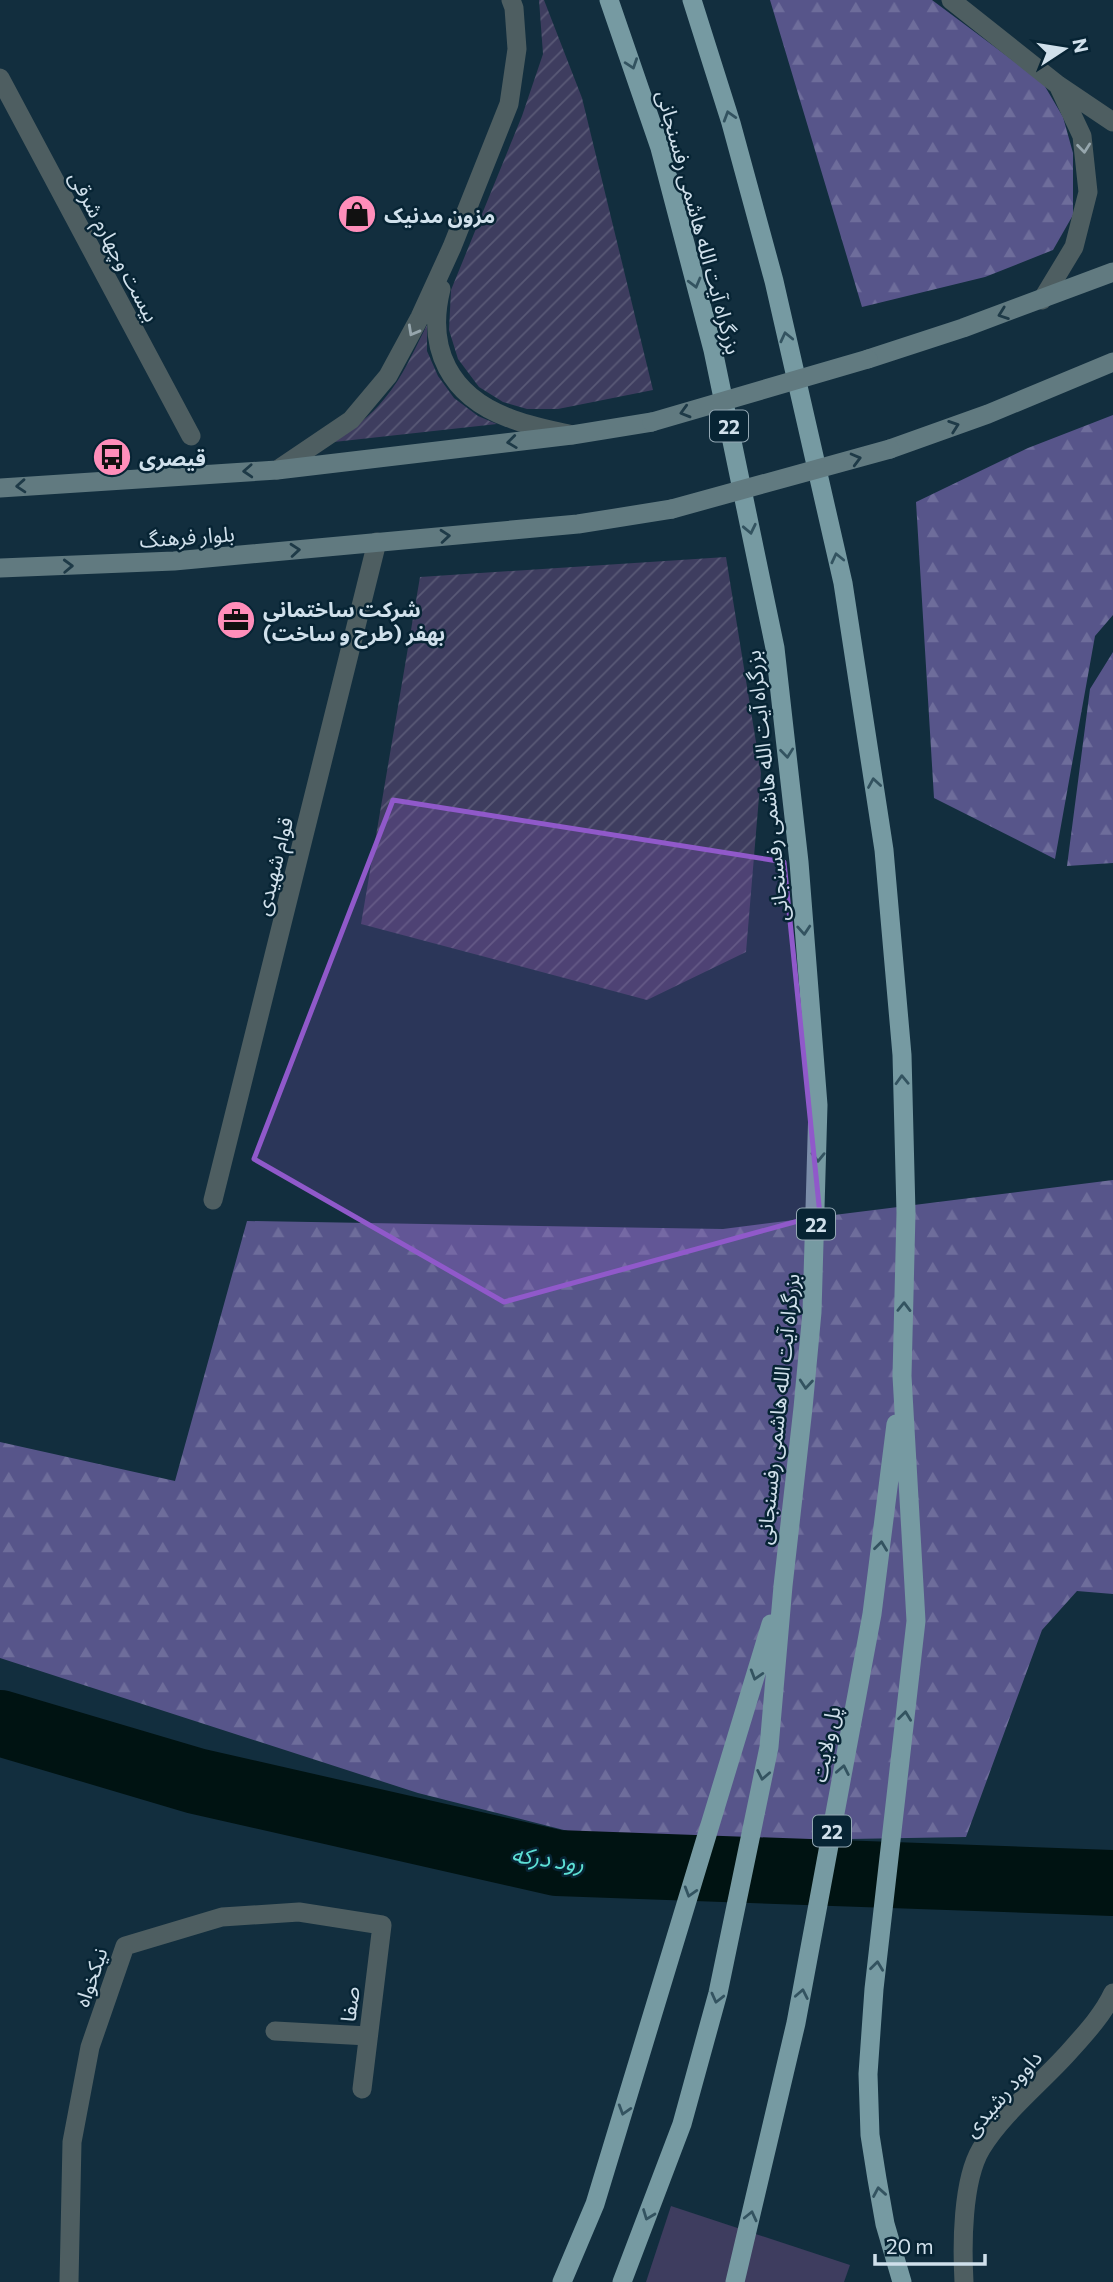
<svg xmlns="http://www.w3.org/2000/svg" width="1113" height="2282" viewBox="0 0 1113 2282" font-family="Commissioner,'Noto Sans Arabic',sans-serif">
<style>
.forest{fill:url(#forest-firs)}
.garden{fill:url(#garden-furrows)}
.pitch{fill:#3e3d5f}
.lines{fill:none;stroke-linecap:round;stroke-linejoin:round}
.river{stroke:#001312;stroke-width:66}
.minor{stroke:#4e5e61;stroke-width:19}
.tertiary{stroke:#4e5e61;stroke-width:19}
.secondary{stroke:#617a80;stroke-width:19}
.trunk{stroke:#769aa2;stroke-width:19}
.secondary-bridge{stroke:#617a80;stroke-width:19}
.oneway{stroke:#335360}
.oneway2{stroke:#96a6ad}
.oneway3{stroke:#1e3a47}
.marked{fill:#9059ca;fill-opacity:0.2;stroke:#9059ca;stroke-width:5;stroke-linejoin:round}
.labels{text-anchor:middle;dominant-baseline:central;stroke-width:5;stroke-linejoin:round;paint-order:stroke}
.shield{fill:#072434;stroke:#94a8b4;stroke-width:2}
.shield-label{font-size:19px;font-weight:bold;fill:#d0e0eb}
.poi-label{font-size:21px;font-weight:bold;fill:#d0e0eb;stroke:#072434;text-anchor:start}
.street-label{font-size:21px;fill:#d0e0eb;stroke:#072434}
.water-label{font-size:23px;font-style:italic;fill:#5ddfd5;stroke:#072434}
</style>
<defs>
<pattern id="forest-firs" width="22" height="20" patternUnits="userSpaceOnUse" patternTransform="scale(1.75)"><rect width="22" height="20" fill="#57558a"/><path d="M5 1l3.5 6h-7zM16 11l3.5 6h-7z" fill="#6e6d9b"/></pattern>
<pattern id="garden-furrows" width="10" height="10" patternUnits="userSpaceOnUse" patternTransform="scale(1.75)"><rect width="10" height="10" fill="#3e3d5f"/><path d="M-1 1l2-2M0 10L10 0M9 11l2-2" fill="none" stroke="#595976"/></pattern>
</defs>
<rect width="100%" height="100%" fill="#122e3e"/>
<path class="forest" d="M770,0h162l111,83 20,34 10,36v62l-20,35 -68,27 -123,30z
M1113,415v200l-18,21 -40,223 -121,-61 -18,-296 112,-54z
M1113,652v211l-46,3 23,-177z
M1113,1180v414l-36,-3 -35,39 -76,207 -351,6 -197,-50 -418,-135v-216l175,39 72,-260 476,8z"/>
<path class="garden" d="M539,0h5l38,98 71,292 -95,19h-31l-24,-7 -24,-15 -21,-28 -9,-29 2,-40 71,-174 21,-62z
M427,325v26l11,25 16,22 24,18 19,8 -163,18c18,-13 37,-26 51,-44 18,-21 29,-48 42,-73z
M726,557l35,216 -15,179 -99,48 -286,-76 59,-347z"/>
<path class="pitch" d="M671,2206l179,59 -6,17h-198z"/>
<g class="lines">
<path class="river" d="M0,1723l196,58 361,82 556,20"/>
<path class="minor" d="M0,78l191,358
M213,1200l164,-658
M275,2031l93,5
M69,2282l3,-140 18,-95 35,-101 97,-29 77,-5 83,13 -20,164"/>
<path class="tertiary" d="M951,0l107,85 55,37
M441,289c-15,60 9,107 68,129 20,8 42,12 63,17
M1042,300l32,-53 14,-55 -6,-56 -24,-51
M277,470l74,-50 37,-44 32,-59 32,-70 57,-143 8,-55 -3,-41 -3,-8
M964,2282c-2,-36 -2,-101 17,-133 21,-35 59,-65 87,-96 16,-18 35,-38 45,-60"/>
<path class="secondary" d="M868,359l95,-31 150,-56
M890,449l98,-35 125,-52
M0,488l277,-18 295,-35 80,-13
M0,568l174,-7 404,-37 94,-15"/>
<path class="trunk" d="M609,0l51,148 53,202 62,298 24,214 19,243 -6,207 -9,96 -20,178 -14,161 -51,246 -36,131 -60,158
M692,0l39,123 43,158 69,302 41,267 18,205 4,158 -4,163 14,245 -42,368 -6,85 2,61 7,44 8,45 17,58
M562,2282l33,-78 176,-580
M735,2282l61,-259 76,-409 24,-190"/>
<path class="secondary-bridge" d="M652,422l216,-63
M672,509l218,-60"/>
</g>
<defs><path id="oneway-chevron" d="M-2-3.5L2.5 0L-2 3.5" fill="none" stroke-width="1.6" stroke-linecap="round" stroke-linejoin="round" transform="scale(1.75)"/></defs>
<g class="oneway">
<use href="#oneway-chevron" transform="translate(632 64) rotate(71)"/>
<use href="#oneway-chevron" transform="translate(729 116) rotate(-107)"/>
<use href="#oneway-chevron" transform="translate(695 283) rotate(75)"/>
<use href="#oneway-chevron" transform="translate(786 337) rotate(-103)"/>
<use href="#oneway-chevron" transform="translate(750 529) rotate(78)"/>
<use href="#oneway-chevron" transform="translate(837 558) rotate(-103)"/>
<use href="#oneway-chevron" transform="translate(787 753) rotate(84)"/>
<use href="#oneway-chevron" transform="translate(874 783) rotate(-99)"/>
<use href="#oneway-chevron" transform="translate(804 930) rotate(86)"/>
<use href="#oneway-chevron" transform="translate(902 1080) rotate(-92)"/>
<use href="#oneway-chevron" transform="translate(818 1157) rotate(91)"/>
<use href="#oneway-chevron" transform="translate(904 1307) rotate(-89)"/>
<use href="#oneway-chevron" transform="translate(806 1384) rotate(95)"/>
<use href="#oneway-chevron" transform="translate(881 1546) rotate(-83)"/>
<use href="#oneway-chevron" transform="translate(756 1675) rotate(107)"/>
<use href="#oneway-chevron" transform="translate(905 1716) rotate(-83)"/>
<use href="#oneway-chevron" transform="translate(843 1770) rotate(-79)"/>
<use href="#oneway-chevron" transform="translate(763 1775) rotate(101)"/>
<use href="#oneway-chevron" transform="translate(690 1892) rotate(107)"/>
<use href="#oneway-chevron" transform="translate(877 1966) rotate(-83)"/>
<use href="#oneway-chevron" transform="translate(802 1994) rotate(-79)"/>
<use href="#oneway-chevron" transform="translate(717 1998) rotate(104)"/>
<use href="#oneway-chevron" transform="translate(624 2110) rotate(107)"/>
<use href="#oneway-chevron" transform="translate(879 2192) rotate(-100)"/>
<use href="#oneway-chevron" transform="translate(648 2215) rotate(111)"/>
<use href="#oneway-chevron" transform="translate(751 2216) rotate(-77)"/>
</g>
<g class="oneway2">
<use href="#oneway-chevron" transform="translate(1084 148) rotate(84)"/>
<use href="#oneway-chevron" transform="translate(413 331) rotate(119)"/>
</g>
<g class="oneway3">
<use href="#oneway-chevron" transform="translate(1003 314) rotate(160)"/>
<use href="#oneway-chevron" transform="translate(685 412) rotate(164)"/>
<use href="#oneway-chevron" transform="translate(954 426) rotate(-19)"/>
<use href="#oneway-chevron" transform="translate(512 442) rotate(173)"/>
<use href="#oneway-chevron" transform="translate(856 459) rotate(-15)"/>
<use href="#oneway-chevron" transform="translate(248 471) rotate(177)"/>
<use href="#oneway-chevron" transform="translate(21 486) rotate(176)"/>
<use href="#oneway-chevron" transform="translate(445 536) rotate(-5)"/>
<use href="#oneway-chevron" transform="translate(295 550) rotate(-5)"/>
<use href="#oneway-chevron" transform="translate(68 566) rotate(-2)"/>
</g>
<path class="marked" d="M393,800l391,62 36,353 -316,87 -250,-143z"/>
<defs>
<g id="shop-disc" transform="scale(2.0125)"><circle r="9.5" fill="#ff8eba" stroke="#072434"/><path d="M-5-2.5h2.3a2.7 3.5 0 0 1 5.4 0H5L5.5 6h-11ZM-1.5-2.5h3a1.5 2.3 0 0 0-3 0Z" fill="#111"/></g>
<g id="bus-disc" transform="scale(2.0125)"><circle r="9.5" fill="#ff8eba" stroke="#072434"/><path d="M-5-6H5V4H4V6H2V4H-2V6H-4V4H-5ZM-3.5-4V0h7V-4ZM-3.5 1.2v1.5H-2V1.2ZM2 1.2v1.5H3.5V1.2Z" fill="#111"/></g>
<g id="office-disc" transform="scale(2.0125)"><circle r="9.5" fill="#ff8eba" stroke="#072434"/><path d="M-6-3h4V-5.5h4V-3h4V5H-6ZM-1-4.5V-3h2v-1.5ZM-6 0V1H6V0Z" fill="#111"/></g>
</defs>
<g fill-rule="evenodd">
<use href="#shop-disc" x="357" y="214"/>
<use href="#bus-disc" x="112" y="457"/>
<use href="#office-disc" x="236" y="620"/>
</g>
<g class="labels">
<g class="shield">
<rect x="710" y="410.5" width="38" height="31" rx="5"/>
<rect x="797" y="1208.5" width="38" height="31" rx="5"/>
<rect x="813" y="1815.5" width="38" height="31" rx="5"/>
</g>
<g class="shield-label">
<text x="729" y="426">22</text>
<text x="816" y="1224">22</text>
<text x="832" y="1831">22</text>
</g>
<g class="poi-label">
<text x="384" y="214">مزون مدنیک</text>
<text x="139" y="457">قیصری</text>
<text x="263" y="608">شرکت ساختمانی<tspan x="263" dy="24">بهفر (طرح و ساخت)</tspan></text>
</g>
<g class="street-label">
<text transform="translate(700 222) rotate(75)">بزرگراه آیت الله هاشمی رفسنجانی</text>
<text transform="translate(115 246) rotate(62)">بیست وچهارم شرقی</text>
<text transform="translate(187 536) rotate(-4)">بلوار فرهنگ</text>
<text transform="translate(766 786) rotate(-96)">بزرگراه آیت الله هاشمی رفسنجانی</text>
<text transform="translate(273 866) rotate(-76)">قوام شهیدی</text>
<text transform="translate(777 1409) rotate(-84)">بزرگراه آیت الله هاشمی رفسنجانی</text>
<text transform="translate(825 1744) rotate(-79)">پل ولایت</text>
<text transform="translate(90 1977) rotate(-71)">نیکخواه</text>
<text transform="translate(349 2004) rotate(-83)">صفا</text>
<text transform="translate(1002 2093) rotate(-49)">داوود رشیدی</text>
</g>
<g class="water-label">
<text transform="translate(548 1858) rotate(8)">رود درکه</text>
</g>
</g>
<g transform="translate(1064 49) rotate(78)" stroke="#072434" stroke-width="5" paint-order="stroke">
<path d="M0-5L12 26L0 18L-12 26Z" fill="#d0e0eb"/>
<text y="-10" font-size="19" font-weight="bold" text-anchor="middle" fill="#d0e0eb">N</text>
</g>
<path d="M875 2254v10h110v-10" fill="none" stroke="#d0e0eb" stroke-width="3.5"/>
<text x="886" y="2254" font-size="21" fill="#d0e0eb" stroke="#072434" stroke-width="5" paint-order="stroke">20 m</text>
</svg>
